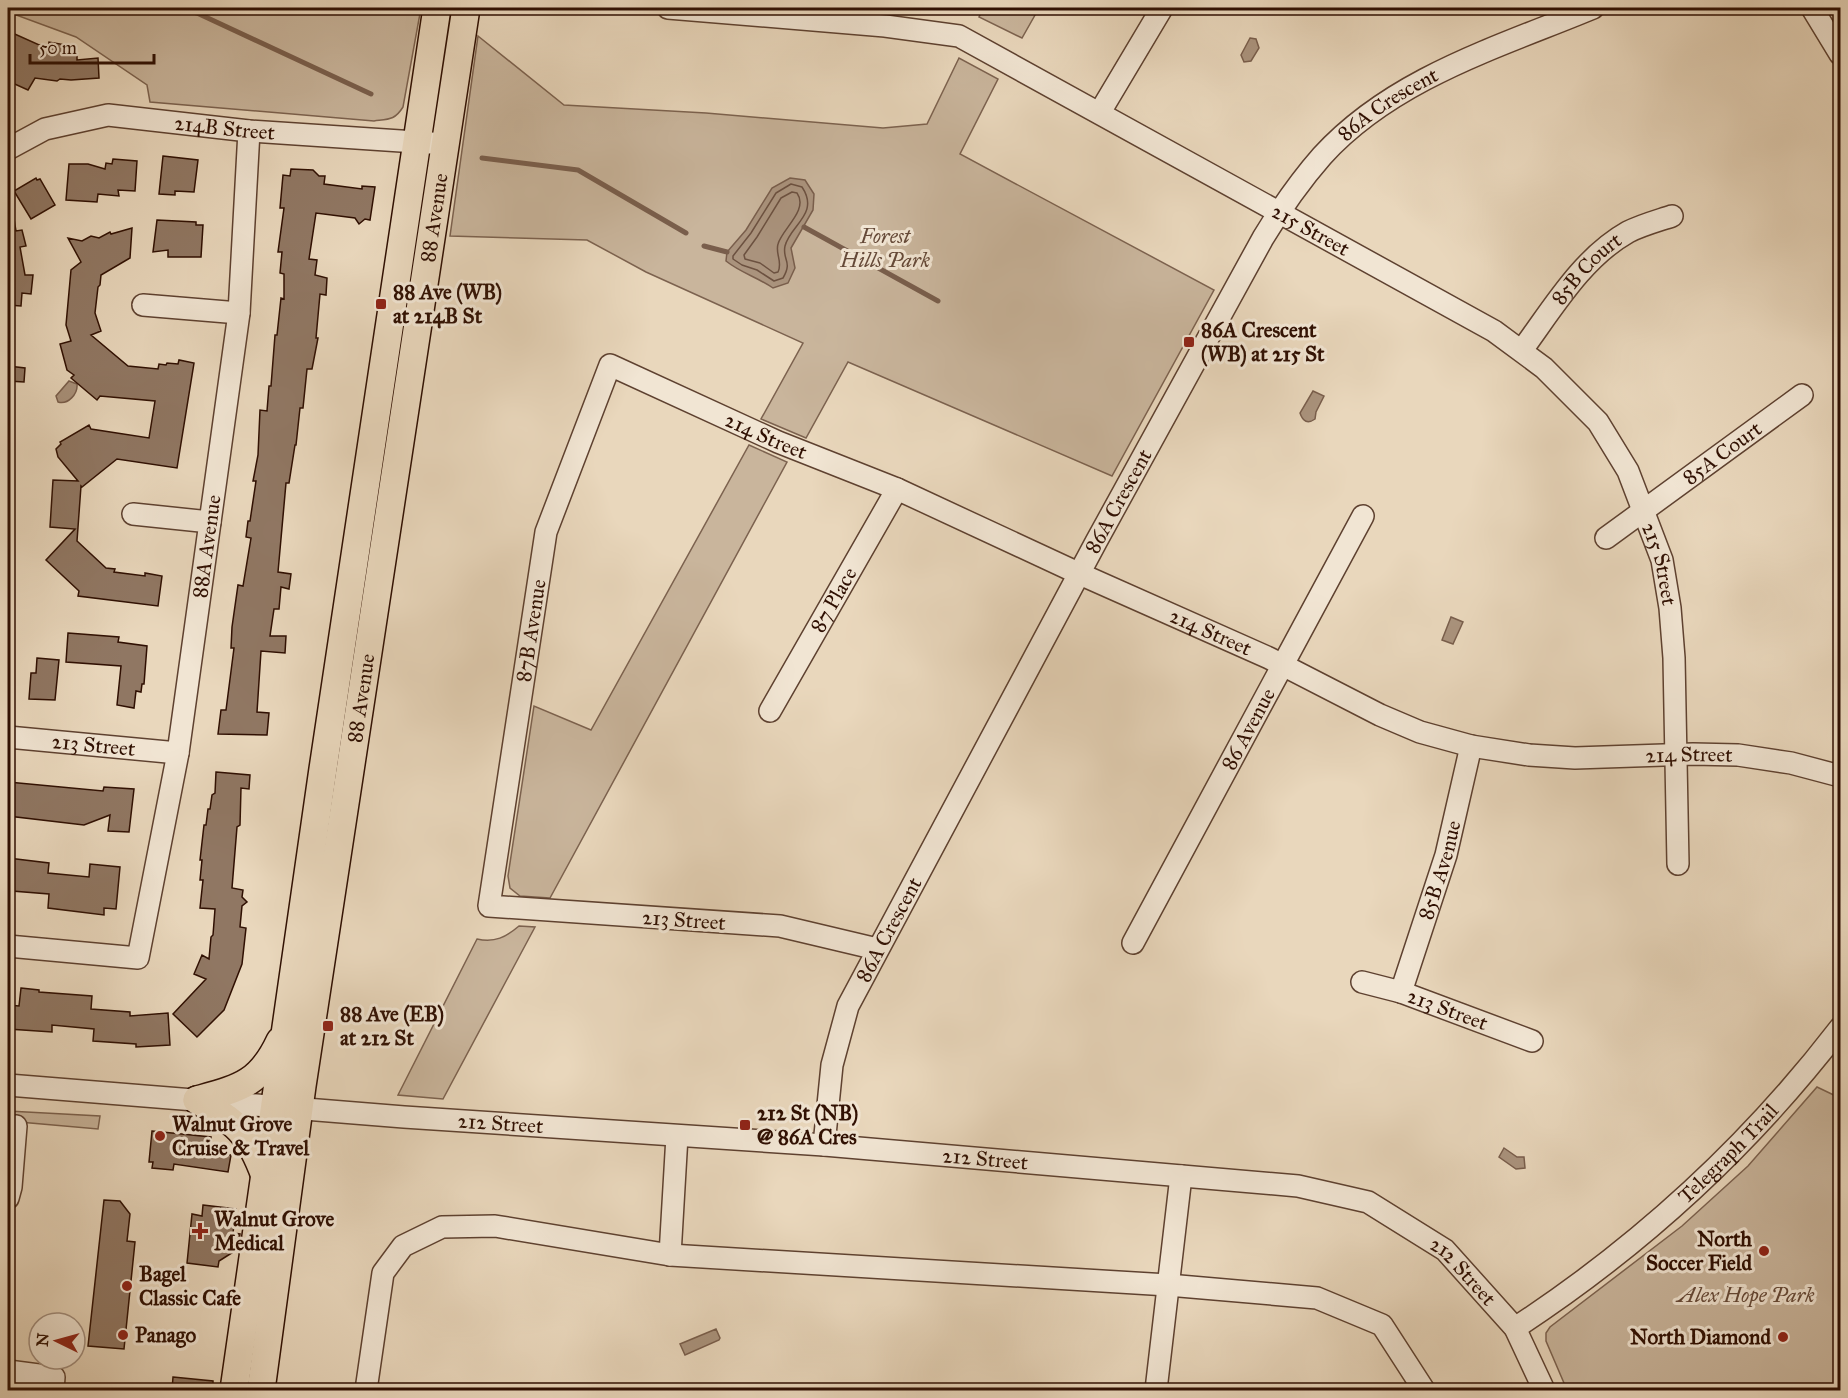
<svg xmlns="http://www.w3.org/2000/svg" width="1848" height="1398" viewBox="0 0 1848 1398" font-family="'IM FELL Great Primer',serif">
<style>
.green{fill:#c9b59c;stroke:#7c624f;stroke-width:1.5}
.water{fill:#aa937d;stroke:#795e4c;stroke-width:1.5}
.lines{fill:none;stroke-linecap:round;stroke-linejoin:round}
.shore{stroke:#6c5140;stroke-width:1.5}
.stream{stroke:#795e4c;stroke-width:5}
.building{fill:#907763;stroke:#2f0f02;stroke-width:1.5}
.minor-casing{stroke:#5e4130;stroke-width:24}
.major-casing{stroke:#2f0f02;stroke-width:30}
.minor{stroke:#f1e5d3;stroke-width:21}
.major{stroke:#e9d7bc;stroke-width:27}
.poi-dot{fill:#8f2418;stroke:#f1e5d3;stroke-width:2}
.labels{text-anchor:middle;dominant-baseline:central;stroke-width:6;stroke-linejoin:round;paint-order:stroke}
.street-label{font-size:21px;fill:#2f0f02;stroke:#f1e5d3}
.park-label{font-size:21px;font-style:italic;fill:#654938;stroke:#f1e5d3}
.poi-label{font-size:21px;font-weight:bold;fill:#2f0f02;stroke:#f1e5d3;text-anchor:start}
</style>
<rect width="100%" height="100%" fill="#e9d7bc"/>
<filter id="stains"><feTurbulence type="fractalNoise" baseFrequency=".00333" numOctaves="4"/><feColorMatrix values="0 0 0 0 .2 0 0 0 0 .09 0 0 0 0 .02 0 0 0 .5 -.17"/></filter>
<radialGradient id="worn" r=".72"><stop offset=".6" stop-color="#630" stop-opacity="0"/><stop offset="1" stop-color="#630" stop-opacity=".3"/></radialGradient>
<path class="green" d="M8,8h413l-18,99c-8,13 -14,12 -29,14l-224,-19 -3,-17 -71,-48 -68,-25z
M984,8h55l-17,30 -43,-21z
M478,36l86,69 142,8 177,15 44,-4 32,-66 39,21 -38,75 254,136 -102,186 -264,-114 -42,76 -45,-19 42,-76 -157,-71 -59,-32 -137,-4z
M749,445l38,17 -237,436 -30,-2 -10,-8 -2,-12 26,-170 57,24z
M519,926l16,1 -92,172 -45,-4 79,-156c18,4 29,-2 42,-13z
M1817,1087l23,11v292h-273l-21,-49v-8l4,-6 132,-101 66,-60z
M8,1111l92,5 -2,13 -90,-8z"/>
<path class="water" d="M1250,38l6,1 3,9 -8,13 -7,1 -3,-7z
M790,178l15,2 9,14 -1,16 -22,38 4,20 -7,15 -15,5c-16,-11 -32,-15 -47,-27l1,-9 19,-22 26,-42z
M69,381l8,3c1,10 -9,21 -19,18l-2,-6z
M1313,391l11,5 -8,16 -1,7c-7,5 -12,3 -15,-6z
M1451,617l12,5 -10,22 -11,-4z
M1504,1148l13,9h7l1,11 -9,1 -17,-12z
M716,1329l4,9 -1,2 -34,15 -5,-11z"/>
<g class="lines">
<path class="shore" d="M791,184l11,3c18,27 -12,38 -17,59 -3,14 8,15 -2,32l-9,3 -17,-11 -15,-5 -9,-6v-3l18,-23 25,-40z
M792,192l5,1c12,17 -15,36 -19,51 -3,10 5,18 0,28l-4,1 -14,-10 -15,-4 -1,-4 13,-18 24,-39z"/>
<path class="stream" d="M180,8l17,5 174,81
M482,158l96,12 108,63
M804,227l134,74
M704,246l23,6"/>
</g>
<path class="building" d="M8,31l40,18 1,-7 23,4 -1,8 6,1v5l21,-2 1,20 -28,2 -11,-1 -3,2 -22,-3 -7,12 -20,-9z
M163,156l35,4 -4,32 -19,-1v4l-16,-1z
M113,159l24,2 -2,30 -17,-1 1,6 -21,-2 -1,8 -31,-2 3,-36h19l17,5 1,-6 6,1z
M291,169l22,1 6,6h6l-1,8 38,5v-3l13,1 -5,33 -5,-1 -6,5 -4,-6 -39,-5 -7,46 8,1 -2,15 12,3 -1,17 -6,-1 -4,44h2l-6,31h-5l-4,39h-3l-4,37h-1l-6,38h-3l-8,89 13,2 -2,15 -8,-2 -2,22h-5l-4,27h16l-1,17 -24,-2 -4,61 12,1 -2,22 -49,-1 3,-24h5l8,-62h-3l1,-21 6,-42 5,1 8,-48 -5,-1 2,-16h2l6,-40h-3l5,-26 2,-45 7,1 2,-25h2l4,-51h2l4,-37 3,1v-25l-4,-1 2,-21h-4l6,-44h-4l3,-33 7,1z
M36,178l1,2 3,-1 15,26 -24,14 -17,-28z
M14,219l2,12 6,-1 4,16 -6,1 5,28h8l-2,19 -9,-1 -1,13 -13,-1v-85z
M157,220l39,2v3h7l-2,32h-33v-7l-15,2z
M132,228l-2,30 -29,17 -1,10 -2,2 -3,26 6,18 -10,4 37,31 30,3 1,-5 7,1 1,-2 11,1 1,-4 15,3 -17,105 -60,-9 -35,28 -1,-1 -4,55 29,27 9,1 -1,3 31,4v-3l17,3 -4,30 -80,-10 1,-5 -33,-31 29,-31 -25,-2 3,-47 25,1 -20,-24 -2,-8 5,-5 -1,-2 29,-17 2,4 58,9 6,-37 -55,-5 -3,4 -26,-22 3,-3 -7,-5 -7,-26 11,-3 -5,-16 5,-55 10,-8 -13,-24 14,3 9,-5 8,2 11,-6 1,2z
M8,366l17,2 -1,14 -16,-1z
M68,633l51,4 -1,5 29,4 -3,38h-2l-1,8 -5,-1 -2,17 -17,-3 4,-39 -55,-4z
M37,658l22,2 -4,40 -26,-1 2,-26h5z
M216,772l34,3 -1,14 -8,-1 -1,37 -3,2 -5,61 11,2 -1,7 5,5 -5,4 -2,21 6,1 -4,36 -18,46 -27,27 -24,-23 33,-35 -12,-5 8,-19 7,4 2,-22 2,-2 2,-26 -15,-1 3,-28h-3l2,-20h-2l4,-35h2l2,-16h2l2,-14 3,-2z
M8,782l95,9 1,-4 30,2 -5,43 -21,-1 2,-16 -26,10 -76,-9z
M8,858l41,5 -1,10 41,4 1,-13 30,3 -4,42 -12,-1v7l-56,-7 1,-14 -37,-3v-6l-4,-1z
M21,988l18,2v2l53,4 -1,13 39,3v4l38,-3 2,32 -34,2v-3l-43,-3 1,-12 -42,-4v7l-44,-3v-24l11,1z
M152,1131l59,6 -1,8 14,2 -1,7 8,1 -3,17 -54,-8 -1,6 -21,-2 1,-6h-4z
M104,1200l16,1 10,13 -3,27 8,1 -11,107 -36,-3z
M203,1205l33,4 -3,24 7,1 -2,15 -19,12 -1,6 -31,-4 5,-49 10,2z
M173,1377l40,4v9h-41z"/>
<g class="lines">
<g class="minor-casing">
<g id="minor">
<path id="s1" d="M668,8l217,18 74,10 535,295 50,37 54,54 30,49 34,89 8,48 4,50 4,206"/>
<path d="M1812,8l28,46"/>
<path d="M1100,112l62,-104"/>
<path id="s2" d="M8,149l37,-20 63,-14 141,16 197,13"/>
<path d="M143,305l96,8"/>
<path id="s3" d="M1522,350c31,-42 60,-92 106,-118 14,-7 29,-11 44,-16"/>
<path d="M133,514l77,8"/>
<path id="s4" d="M1606,538l196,-143"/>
<path id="s5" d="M770,711l127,-222"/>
<path id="s6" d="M8,737l170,16"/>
<path id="s7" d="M1133,943l230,-427"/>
<path id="s8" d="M8,946l130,12 40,-205 61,-440 10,-182"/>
<path id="s9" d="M877,949l-97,-23 -291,-20 57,-374 64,-167 168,77 119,47 183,85 189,84 111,57 40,17 51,14 58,9 46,3 118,-4 45,1 53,8 49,13"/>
<path id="s10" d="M1362,982l39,10 131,49"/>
<path id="s11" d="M1401,992l45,-137 25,-109"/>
<path id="s12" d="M8,1085l396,32 420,28 474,41 70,16 77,48 70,78 29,62"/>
<path id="s13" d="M824,1145l8,-80 16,-59 248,-464 167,-304c17,-28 37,-57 59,-82 71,-78 177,-109 271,-148"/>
<path d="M8,1198l3,-11 5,-61"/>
<path d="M670,1255l7,-119"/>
<path id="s14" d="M1515,1328c124,-81 235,-183 325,-300"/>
<path d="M8,1371l46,6 -1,13"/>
<path d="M366,1390l17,-117 20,-27 39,-19 53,-1 175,29 498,30 149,13 65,27 42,65"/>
<path d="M1156,1390l25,-214"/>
</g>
</g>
<g class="major-casing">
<g id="major">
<path d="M197,1100c43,-12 63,-16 83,-59"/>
<path d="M197,1100c39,22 52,32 68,76"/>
<path d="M234,1390l89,-621 114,-761"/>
<path id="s15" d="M261,1390l41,-304 164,-1078"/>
</g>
</g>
<use href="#minor" class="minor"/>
<use href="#major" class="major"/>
</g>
<g class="poi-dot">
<rect x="375" y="298" width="12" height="12" rx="3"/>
<rect x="1183" y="336" width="12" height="12" rx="3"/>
<rect x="322" y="1020" width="12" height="12" rx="3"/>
<rect x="739" y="1119" width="12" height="12" rx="3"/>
<circle cx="160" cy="1136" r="6"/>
<path d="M197 1222h6v6h6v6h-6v6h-6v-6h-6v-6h6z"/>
<circle cx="1764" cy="1251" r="6"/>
<circle cx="127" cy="1286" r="6"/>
<circle cx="123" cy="1335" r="6"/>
<circle cx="1783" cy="1337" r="6"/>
</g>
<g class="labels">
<g class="street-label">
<text stroke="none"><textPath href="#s13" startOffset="1200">86A Crescent</textPath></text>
<text stroke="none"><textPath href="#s2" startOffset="224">214B Street</textPath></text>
<text stroke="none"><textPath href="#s15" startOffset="1185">88 Avenue</textPath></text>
<text stroke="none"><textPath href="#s1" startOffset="694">215 Street</textPath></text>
<text stroke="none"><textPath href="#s3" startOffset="104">85B Court</textPath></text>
<text stroke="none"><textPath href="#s9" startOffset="1120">214 Street</textPath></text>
<text stroke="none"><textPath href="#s4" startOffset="144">85A Court</textPath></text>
<text stroke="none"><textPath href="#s13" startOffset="714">86A Crescent</textPath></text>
<text stroke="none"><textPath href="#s8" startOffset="548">88A Avenue</textPath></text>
<text stroke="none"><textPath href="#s1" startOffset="1198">215 Street</textPath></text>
<text stroke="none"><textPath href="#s5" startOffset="128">87 Place</textPath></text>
<text stroke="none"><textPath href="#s9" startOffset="670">87B Avenue</textPath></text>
<text stroke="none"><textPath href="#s9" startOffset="1606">214 Street</textPath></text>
<text stroke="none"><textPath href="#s15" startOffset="699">88 Avenue</textPath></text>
<text stroke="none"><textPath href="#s7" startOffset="243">86 Avenue</textPath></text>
<text stroke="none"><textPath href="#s6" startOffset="86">213 Street</textPath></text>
<text stroke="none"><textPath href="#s9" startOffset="2110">214 Street</textPath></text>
<text stroke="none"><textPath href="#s11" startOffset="128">85B Avenue</textPath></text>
<text transform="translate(684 920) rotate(4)">213 Street</text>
<text stroke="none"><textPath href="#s13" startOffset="228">86A Crescent</textPath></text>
<text stroke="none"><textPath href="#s10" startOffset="90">213 Street</textPath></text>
<text stroke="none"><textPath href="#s12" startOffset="494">212 Street</textPath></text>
<text stroke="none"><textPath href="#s14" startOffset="276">Telegraph Trail</textPath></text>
<text stroke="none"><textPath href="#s12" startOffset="980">212 Street</textPath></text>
<text stroke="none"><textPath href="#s12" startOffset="1484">212 Street</textPath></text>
</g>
<g class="park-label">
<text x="885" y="236">Forest<tspan x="885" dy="24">Hills Park</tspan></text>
<text x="1746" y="1295">Alex Hope Park</text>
</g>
<g class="poi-label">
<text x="393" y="292">88 Ave (WB)<tspan x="393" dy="24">at 214B St</tspan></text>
<text x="1201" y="330">86A Crescent<tspan x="1201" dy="24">(WB) at 215 St</tspan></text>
<text x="340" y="1014">88 Ave (EB)<tspan x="340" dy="24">at 212 St</tspan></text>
<text x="757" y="1113">212 St (NB)<tspan x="757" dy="24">@ 86A Cres</tspan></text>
<text x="172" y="1124">Walnut Grove<tspan x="172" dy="24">Cruise &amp; Travel</tspan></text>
<text x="214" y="1219">Walnut Grove<tspan x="214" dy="24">Medical</tspan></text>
<text x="1752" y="1239" text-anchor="end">North<tspan x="1752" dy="24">Soccer Field</tspan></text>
<text x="139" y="1274">Bagel<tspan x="139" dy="24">Classic Cafe</tspan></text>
<text x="135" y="1335">Panago</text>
<text x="1771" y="1337" text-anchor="end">North Diamond</text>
</g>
</g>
<rect width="1848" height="1398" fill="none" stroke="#e9d7bc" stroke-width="30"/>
<rect x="9" y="9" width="1830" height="1380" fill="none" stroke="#2f0f02" stroke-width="3"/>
<rect x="15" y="15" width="1818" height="1368" fill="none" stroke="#2f0f02" stroke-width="1.5"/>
<g transform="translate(57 1341) rotate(275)"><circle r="28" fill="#f1e5d3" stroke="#a38f7f" stroke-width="1.5"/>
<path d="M0-4.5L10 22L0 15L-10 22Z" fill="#8f2418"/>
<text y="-9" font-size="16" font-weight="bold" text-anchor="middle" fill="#2f0f02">N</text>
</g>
<path d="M30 54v9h124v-9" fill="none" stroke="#2f0f02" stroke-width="3"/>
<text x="39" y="54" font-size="18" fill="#2f0f02" stroke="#f1e5d3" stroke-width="4.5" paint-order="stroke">50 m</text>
<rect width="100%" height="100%" filter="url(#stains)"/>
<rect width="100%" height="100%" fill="url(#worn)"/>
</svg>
